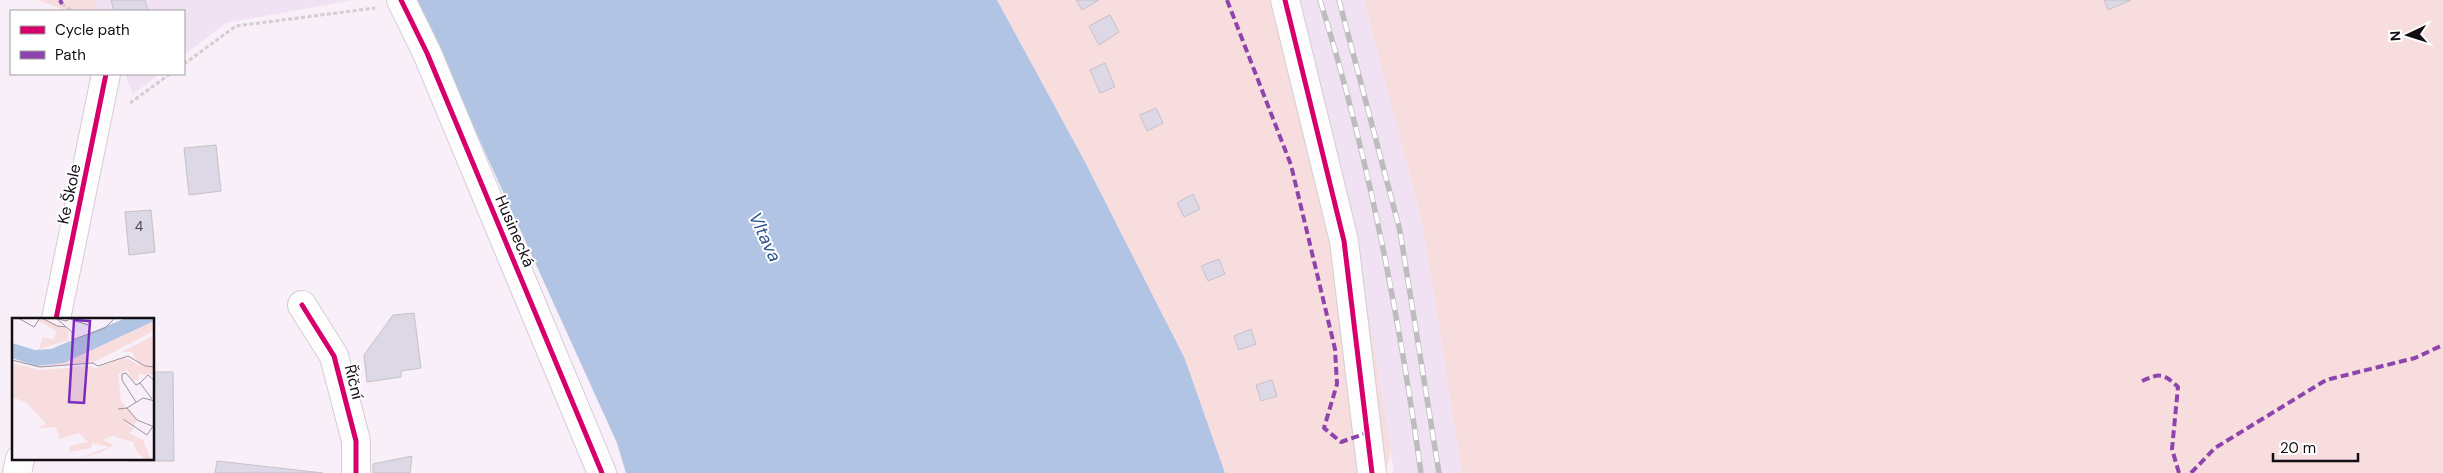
<svg xmlns="http://www.w3.org/2000/svg" width="2443" height="473" viewBox="0 0 2443 473" font-family="'DM Sans',sans-serif">
<style>
.built{fill:#f0e2f2}
.green{fill:#f8ddde}
.water{fill:#b1c4e4}
.building{fill:#ddd8e5;stroke:#c5c1c9}
.lines{fill:none;stroke-linecap:round;stroke-linejoin:round}
.minor-casing{stroke:#d3cdd4;stroke-width:30}
.path{stroke:#d1ced1;stroke-width:3;stroke-dasharray:4 2.5;stroke-linecap:butt}
.minor{stroke:#fefdfe;stroke-width:28}
.rail-casing{stroke:#bebcbe;stroke-width:5.5}
.rail{stroke:#fff;stroke-width:4;stroke-dasharray:11;stroke-linecap:butt}
.quiet{stroke:#8e44ad;stroke-width:4;stroke-dasharray:8 4;stroke-linecap:butt}
.cycleway-casing{stroke:#fff;stroke-width:8}
.cycleway{stroke:#d6006c;stroke-width:5}
.labels{text-anchor:middle;dominant-baseline:central;stroke-width:4;stroke-linejoin:round;paint-order:stroke}
.number-label{font-size:14px;fill:#49444c}
.street-label{font-size:16px;fill:#130e14;stroke:#fff}
.water-label{font-size:18px;font-style:italic;fill:#2f578d;stroke:#fff}
.inset-road{fill:none;stroke:#9c959d;stroke-width:1}
.view{fill:#7b2cbf;fill-opacity:0.15;stroke:#7b2cbf;stroke-width:2.5}
.inset-edge{fill:none;stroke:#130e14;stroke-width:2.5}
</style>
<rect width="100%" height="100%" fill="#f8eff9"/>
<path class="built" d="M94,0h259l-127,23 -42,32v-44h-85z
M1293,0h71l59,226 39,247h-68l-37,-232z
M125,74h35l-27,20z"/>
<path class="green" d="M38,0h56l5,11h-32z
M997,0h296l64,241 34,211 -6,21h-160l-40,-114 -101,-199z
M1364,0h1079v473h-981l-39,-247z"/>
<path class="water" d="M416,0h581l87,160 101,199 40,114h-599l-9,-30z"/>
<path class="building" d="M111,0h34l3,11h-34z
M1076,0h23l-17,10z
M2104,0h27l-23,10z
M1110,15l9,17 -20,13 -10,-19z
M1105,63l10,24 -15,6 -10,-23z
M1156,108l7,15 -16,8 -7,-16z
M216,145l5,46 -32,4 -5,-47z
M1193,194l7,15 -16,8 -7,-14z
M151,210l4,42 -26,3 -4,-43z
M1219,259l6,15 -17,7 -7,-15z
M414,313l7,55 -20,3v6l-34,5 -3,-27 29,-40z
M1251,329l5,15 -17,6 -5,-14z
M154,372h19l1,89h-45v-2h25z
M1272,380l5,16 -16,5 -5,-16z
M412,456l-2,17h-37v-9z
M217,461l106,12h-108z"/>
<g class="lines">
<g class="minor-casing">
<path id="minor" d="M401,0l26,53 175,420
M1285,0l59,241 28,232
M302,305l32,51 22,85v32
M56,319l50,-245
M17,473l3,-14"/>
</g>
<path class="path" d="M62,4l10,7
M184,64l52,-38 139,-18
M130,103l40,-29"/>
<use href="#minor" class="minor"/>
<g class="rail-casing">
<path id="rail" d="M1320,0c48,154 79,314 101,473
M1339,0l61,231 39,242"/>
</g>
<use href="#rail" class="rail"/>
<path class="quiet" d="M60,0l2,4
M1227,0l64,165 44,184 2,35 -13,44 17,14 26,-9
M2142,381c18,-8 21,-8 36,6l-6,62 7,24
M2191,473l24,-25 111,-68 89,-22 28,-13"/>
<g class="cycleway-casing">
<path id="cycleway" d="M401,0l26,53 175,420
M1285,0l59,241 28,232
M302,305l32,51 22,85v32
M56,319l50,-245"/>
</g>
<use href="#cycleway" class="cycleway"/>
</g>
<g class="labels">
<g class="number-label">
<text x="139" y="226">4</text>
</g>
<g class="street-label">
<text transform="translate(69 194) rotate(-78)">Ke Škole</text>
<text transform="translate(515 231) rotate(67)">Husinecká</text>
<text transform="translate(354 382) rotate(76)">Říční</text>
</g>
<g class="water-label">
<text transform="translate(765 237) rotate(65)">Vltava</text>
</g>
</g>
<g transform="translate(12 318)">
<rect width="142" height="142" fill="#f8eff9"/>
<path d="M29,0l27,11 1,11 -30,9 4,-12 11,3 2,-9 -17,-10zM142,3v10l-62,32 -52,4 -16,-3 -12,-4 24,6 28,-3zM142,17v40l-15,-1 -1,6 -5,1 -6,-12 -9,5 3,27 16,19 -4,7 -10,-6 11,8 -5,4 14,7 8,20h-5l-9,-8 -4,-10 -21,-6 -9,4 11,5 -14,8 -26,7 35,-13 -17,-4 -1,5 -21,4 -1,-6 19,-4 -9,-9 -20,6 -3,-12 -18,1 8,-4 -19,-21 -15,-6v-34l28,7 53,-4 1,3 31,-12 15,9 -8,-14h-10z" fill="#f8ddde"/>
<path d="M114,0h28v3l-90,42 -28,3 -24,-8v-15l23,7 16,-1z" fill="#b1c4e4"/>
<path class="inset-road" d="M6,0l16,9 6,-9M30,0l15,8 9,1M41,0l14,3 3,-3M45,1l15,13v8l33,-12 10,-10M58,1l18,6M0,42l28,7 53,-4 5,3 30,-10 17,10 10,1M128,65l12,16M128,65l8,-8 7,6M124,84l-14,-22v-6l4,-1 10,12 4,-2M115,90l10,12 15,6M106,91l9,-1 16,-10 12,3M111,101l24,16 8,-12"/>
<path class="view" d="M62,2l16,1 -6,82 -15,-1z"/>
<rect width="142" height="142" class="inset-edge"/>
</g>
<rect x="10" y="10" width="175" height="65" fill="#ffffff" stroke="#a19fa1"/>
<rect x="20" y="26" width="25" height="8" fill="#d6006c" stroke="#a19fa1"/>
<text x="55" y="35" font-size="15" fill="#130e14">Cycle path</text>
<rect x="20" y="51" width="25" height="8" fill="#8e44ad" stroke="#a19fa1"/>
<text x="55" y="60" font-size="15" fill="#130e14">Path</text>
<g transform="translate(2408 35) rotate(266)" stroke="#ffffff" stroke-width="4" paint-order="stroke">
<path d="M0-4L9 19L0 12L-9 19Z" fill="#130e14"/>
<text y="-8" font-size="14" font-weight="bold" text-anchor="middle" fill="#130e14">N</text>
</g>
<path d="M2273 453v8h85v-8" fill="none" stroke="#130e14" stroke-width="2.5"/>
<text x="2280" y="453" font-size="15" fill="#130e14" stroke="#ffffff" stroke-width="4" paint-order="stroke">20 m</text>
</svg>
